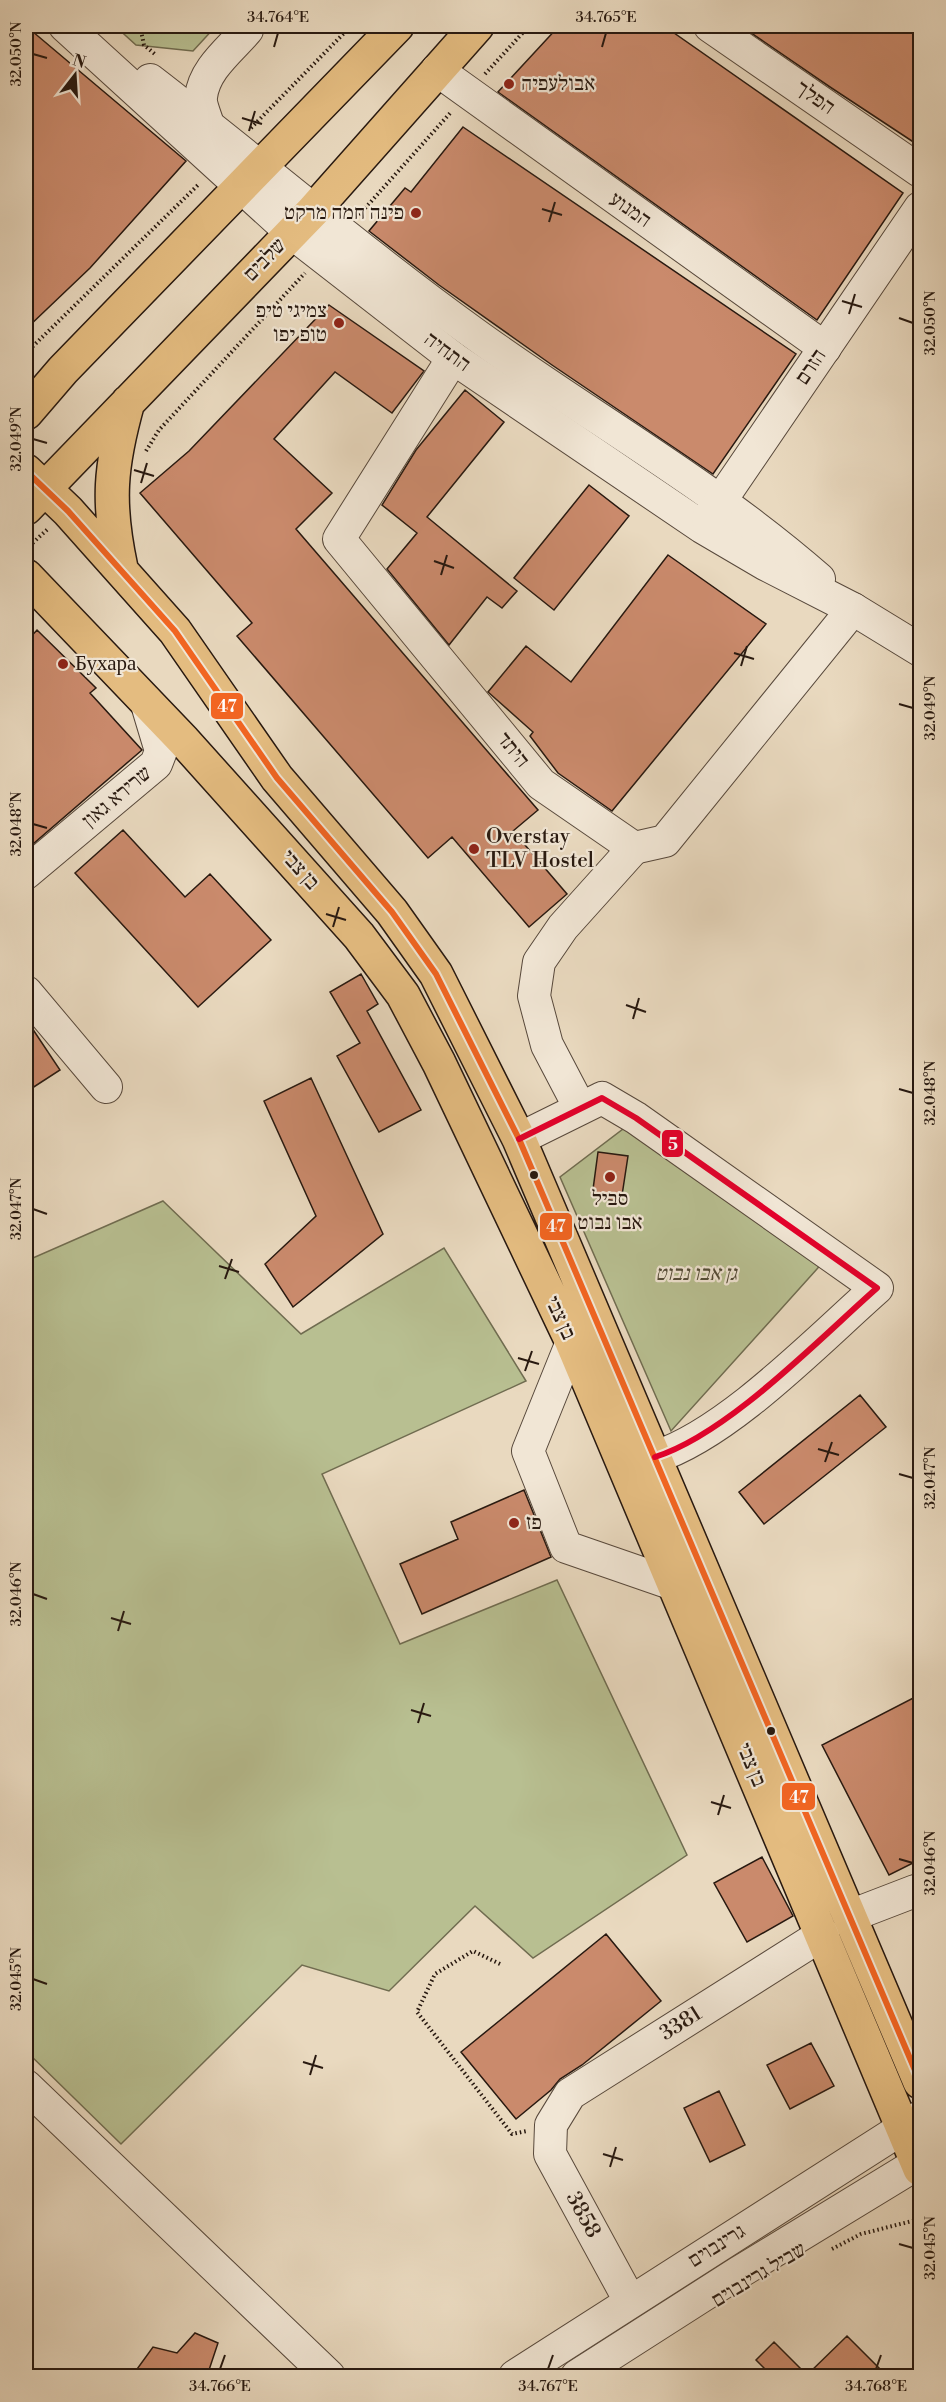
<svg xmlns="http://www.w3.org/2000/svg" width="946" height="2402" viewBox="0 0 946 2402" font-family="'Libre Bodoni','Frank Ruhl Libre',serif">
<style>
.green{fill:#b8bf91;stroke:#706c50;stroke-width:1.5}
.building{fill:#ca8a6c;stroke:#281910;stroke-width:1.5}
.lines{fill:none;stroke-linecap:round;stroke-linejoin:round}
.minor-casing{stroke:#58493c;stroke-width:34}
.major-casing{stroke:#281910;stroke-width:36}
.path{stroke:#281910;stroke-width:4;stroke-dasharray:1.5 3;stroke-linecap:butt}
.minor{stroke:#f1e6d5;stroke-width:32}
.major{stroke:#e4bc80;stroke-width:33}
.bus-1-casing{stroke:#f1e6d5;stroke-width:10}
.bus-2-casing{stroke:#f1e6d5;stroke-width:10}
.bus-1{stroke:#f26522;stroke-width:6}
.bus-2{stroke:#e4002b;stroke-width:6}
.ticks{fill:none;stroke:#281910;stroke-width:2}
.poi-dot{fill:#8f2418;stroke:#f1e6d5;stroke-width:2}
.bus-dot{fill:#281910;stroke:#f1e6d5;stroke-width:2}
.labels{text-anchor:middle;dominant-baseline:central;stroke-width:4.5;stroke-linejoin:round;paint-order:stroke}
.poi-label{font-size:21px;fill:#281910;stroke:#f1e6d5;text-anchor:start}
.street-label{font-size:21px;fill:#281910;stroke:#f1e6d5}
.park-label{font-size:21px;font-style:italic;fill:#534b37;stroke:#f1e6d5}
.line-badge{stroke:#f1e6d5;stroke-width:2}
.badge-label{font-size:16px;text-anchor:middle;font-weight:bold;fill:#fff}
.neatline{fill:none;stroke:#281910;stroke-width:2}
.ticks-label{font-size:15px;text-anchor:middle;fill:#281910}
</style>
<rect width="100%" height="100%" fill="#e9d9bf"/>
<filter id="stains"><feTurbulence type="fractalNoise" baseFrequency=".00333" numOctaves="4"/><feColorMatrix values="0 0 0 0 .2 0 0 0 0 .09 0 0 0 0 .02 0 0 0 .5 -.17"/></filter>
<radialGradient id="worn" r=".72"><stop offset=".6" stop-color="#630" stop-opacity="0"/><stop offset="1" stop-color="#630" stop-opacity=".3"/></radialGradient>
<path class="green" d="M115,26h-1h102l-23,25 -57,-6z
M631,1123l195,136 -155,172 -111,-254z
M163,1201l138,133 143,-86 82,133 -204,93 78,170 157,-64 130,275 -154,103 -58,-52 -86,85 -87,-26 -181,179 -95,-93v-790z"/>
<path class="building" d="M26,26l160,135 -96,107 -64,61z
M559,26h105l239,167 -86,127 -319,-228z
M741,26h180v121l-91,-60z
M463,127l333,227 -83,120 -161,-109 -113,-80 -70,-54 36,-43 6,4z
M329,305l95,66 -32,42 -57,-41 -61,67 58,54 -36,36 242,281 -25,21 54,63 -38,33 -77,-90 -24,21 -191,-222 15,-13 -112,-130 49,-42z
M465,390l39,32 -77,95 90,74 -15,17 -15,-11 -38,48 -62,-76 30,-36 -35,-28 34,-55z
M589,485l40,31 -75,94 -40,-32z
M668,555l98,69 -154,187 -54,-38 -28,-37 3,-4 -45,-40 38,-46 45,36z
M37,630l59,58 -6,5 52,57 -116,100v-208z
M123,830l62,67 25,-23 61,66 -73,67 -123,-134z
M361,974l17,30 -11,7 54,99 -42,22 -42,-76 23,-13 -30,-51z
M26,1019l34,51 -34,22z
M311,1078l72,156 -90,73 -28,-43 51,-48 -52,-115z
M598,1152l30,4 -7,46 -29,-5z
M860,1395l26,32 -122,97 -25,-32z
M524,1490l27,67 -129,57 -22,-50 58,-25 -7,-17z
M921,1694v69l-7,3 7,13v80l-32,16 -67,-130z
M762,1857l31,59 -46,26 -33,-59z
M606,1934l55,67 -79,64 -22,14 -9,11 -35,29 -55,-67z
M811,2043l23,43 -44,23 -23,-44z
M719,2091l26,54 -35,17 -26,-54z
M195,2333l23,10 -11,33h-75l21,-29 24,6z
M847,2336l40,40h-115l-16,-16 18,-18 33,33z"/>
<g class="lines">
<g class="minor-casing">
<g id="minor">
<path d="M65,26l227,207 161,125 249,169 63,37 88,45 67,41"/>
<path d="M710,26l210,145"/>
<path d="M437,70l388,278"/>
<path d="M150,80c108,83 211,172 322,252 114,83 240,153 347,247"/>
<path d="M208,125c-2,-8 -8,-20 -7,-28 3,-28 29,-47 46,-67"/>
<path d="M453,358l-114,181 202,245 93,64 31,-7 188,-232"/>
<path d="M708,519l212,-311"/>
<path d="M26,873l130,-109 5,-13 -15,-50"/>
<path d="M26,992l80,95"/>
<path d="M580,1108l-33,-63 -13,-49 5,-34 24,-35 71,-79"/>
<path d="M519,1139l83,-41 34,20 241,170c-59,52 -149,146 -222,169"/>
<path d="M572,1342l-44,109 38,96 107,37"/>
<path d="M850,1916l65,-25 5,3"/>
<path d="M26,2086l303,290"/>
<path id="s1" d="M630,2301l-80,-147 1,-29 19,-31 253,-160"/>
<path d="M515,2376l405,-259"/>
<path d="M577,2376l161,-103 182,-111"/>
</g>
</g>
<g class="major-casing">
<path id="major" d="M26,413l37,-43 334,-344
M26,471l42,40 107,120 102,147 115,134 44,62 83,165 401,943
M26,508l287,-297 164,-185
M121,568c-14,-65 -11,-102 7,-166
M26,576l158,165 175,195 44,59 36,68 133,279 348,827"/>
</g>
<path class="path" d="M140,26l4,19 12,10
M485,74l44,-48
M251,128l100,-102
M359,215l93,-104
M26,353l173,-169
M146,451l13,-21 146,-157
M26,549l23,-21
M500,1964l-27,-13 -38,23 -18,38 95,122 15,-3
M832,2249l29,-15 59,-15"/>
<use href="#minor" class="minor"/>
<use href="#major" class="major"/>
<g class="bus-1-casing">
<path id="bus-1" d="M26,471l42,40 107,120 102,147 115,134 44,62 83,165 401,943"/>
</g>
<g class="bus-2-casing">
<path id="bus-2" d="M519,1139l83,-41 34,20 241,170c-59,52 -149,146 -222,169"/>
</g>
<use href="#bus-1" class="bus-1"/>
<use href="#bus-2" class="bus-2"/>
</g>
<path class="ticks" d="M274,47l4,-14M602,47l4,-14M33,54l14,4M242,118l20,6M249,131l6,-20M542,209l20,6M549,222l6,-20M842,301l20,6M849,314l6,-20M899,318l14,5M33,439l14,4M134,470l20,6M141,483l6,-20M434,561l20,7M441,575l6,-20M734,653l20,6M741,666l6,-20M899,704l14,4M33,824l14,4M326,914l20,6M333,927l6,-20M626,1005l20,7M633,1019l6,-21M899,1089l14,4M33,1209l14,5M219,1266l20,6M225,1279l7,-20M518,1358l21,6M525,1371l7,-20M818,1449l21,6M825,1462l7,-20M899,1474l14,4M33,1594l14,5M111,1618l20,6M118,1631l6,-20M411,1710l20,6M418,1723l6,-20M711,1802l20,6M718,1815l6,-20M899,1859l14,4M33,1979l14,5M303,2062l20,6M310,2075l6,-20M603,2154l20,6M610,2167l6,-20M899,2244l14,4M220,2369l5,-14M548,2369l5,-14M876,2369l5,-14"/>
<g class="poi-dot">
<circle cx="509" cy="84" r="6"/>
<circle cx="416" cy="213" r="6"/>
<circle cx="339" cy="323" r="6"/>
<circle cx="63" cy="664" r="6"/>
<circle cx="474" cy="849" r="6"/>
<circle cx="610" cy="1177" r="6"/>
<circle cx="514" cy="1523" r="6"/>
</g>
<g class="bus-dot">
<circle cx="534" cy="1175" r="5"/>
<circle cx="771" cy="1731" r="5"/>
</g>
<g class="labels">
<g class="poi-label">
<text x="521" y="84">אבולעפיה</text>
<text x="404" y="213" text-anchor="end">פינה חמה מרקט</text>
<text x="327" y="311" text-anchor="end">צמיגי טיפ<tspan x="327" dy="24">טופ יפו</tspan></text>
<text x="75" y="664">Бухара</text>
<text x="486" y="837">Overstay<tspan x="486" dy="24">TLV Hostel</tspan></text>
<text x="610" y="1199" text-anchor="middle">סביל<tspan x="610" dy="24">אבו נבוט</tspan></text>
<text x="526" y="1523">פז</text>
</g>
<g class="street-label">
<text transform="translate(815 98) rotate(35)">הפלך</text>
<text transform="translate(630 210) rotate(35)">המנוע</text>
<text transform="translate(265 260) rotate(-46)">שלבים</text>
<text transform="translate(447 352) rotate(36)">התחיה</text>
<text transform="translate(811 367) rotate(-56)">הזרם</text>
<text transform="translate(513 750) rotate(51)">היתד</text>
<text transform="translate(117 797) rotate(-40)">שרירא גאון</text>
<text transform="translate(300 870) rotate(48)">בן צבי</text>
<text transform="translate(560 1318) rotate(65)">בן צבי</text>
<text transform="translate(751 1765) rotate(67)">בן צבי</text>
<text stroke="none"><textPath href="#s1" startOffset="364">3381</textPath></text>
<text transform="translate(583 2215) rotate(61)">3858</text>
<text transform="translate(717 2246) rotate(-32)">גרינבוים</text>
<text transform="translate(759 2275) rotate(-31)">שביל גרינבוים</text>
</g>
<g class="park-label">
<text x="696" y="1274">גן אבו נבוט</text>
</g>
</g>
<g class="line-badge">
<rect x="210" y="692" width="34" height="28" rx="6" fill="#f26522"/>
<rect x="661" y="1129" width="23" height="29" rx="6" fill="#e4002b"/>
<rect x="539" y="1212" width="34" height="29" rx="6" fill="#f26522"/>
<rect x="781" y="1782" width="35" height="29" rx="6" fill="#f26522"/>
</g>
<g class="badge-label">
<text x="227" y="712">47</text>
<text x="673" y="1150">5</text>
<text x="556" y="1232">47</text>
<text x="799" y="1803">47</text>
</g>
<rect width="946" height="2402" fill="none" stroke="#e9d9bf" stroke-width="66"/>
<g transform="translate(75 75) rotate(17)" stroke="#f1e6d5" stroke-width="4.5" paint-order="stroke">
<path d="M0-4.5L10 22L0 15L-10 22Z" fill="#281910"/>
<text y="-9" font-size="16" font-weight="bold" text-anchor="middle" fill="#281910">N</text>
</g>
<rect x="33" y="33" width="880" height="2336" class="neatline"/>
<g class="ticks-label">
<text x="278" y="22">34.764°E</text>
<text x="606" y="22">34.765°E</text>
<text transform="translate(16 54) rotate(-90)" y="5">32.050°N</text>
<text transform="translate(930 323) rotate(-90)" y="5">32.050°N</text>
<text transform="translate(16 439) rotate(-90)" y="5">32.049°N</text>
<text transform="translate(930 708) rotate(-90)" y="5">32.049°N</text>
<text transform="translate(16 824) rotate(-90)" y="5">32.048°N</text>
<text transform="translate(930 1093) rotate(-90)" y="5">32.048°N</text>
<text transform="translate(16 1209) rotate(-90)" y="5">32.047°N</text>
<text transform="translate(930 1478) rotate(-90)" y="5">32.047°N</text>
<text transform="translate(16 1594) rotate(-90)" y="5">32.046°N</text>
<text transform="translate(930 1863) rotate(-90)" y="5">32.046°N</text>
<text transform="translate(16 1979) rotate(-90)" y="5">32.045°N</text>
<text transform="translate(930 2248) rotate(-90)" y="5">32.045°N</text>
<text x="220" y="2391">34.766°E</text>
<text x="548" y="2391">34.767°E</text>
<text x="876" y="2391">34.768°E</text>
</g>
<rect width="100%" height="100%" filter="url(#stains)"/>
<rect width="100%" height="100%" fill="url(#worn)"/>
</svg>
